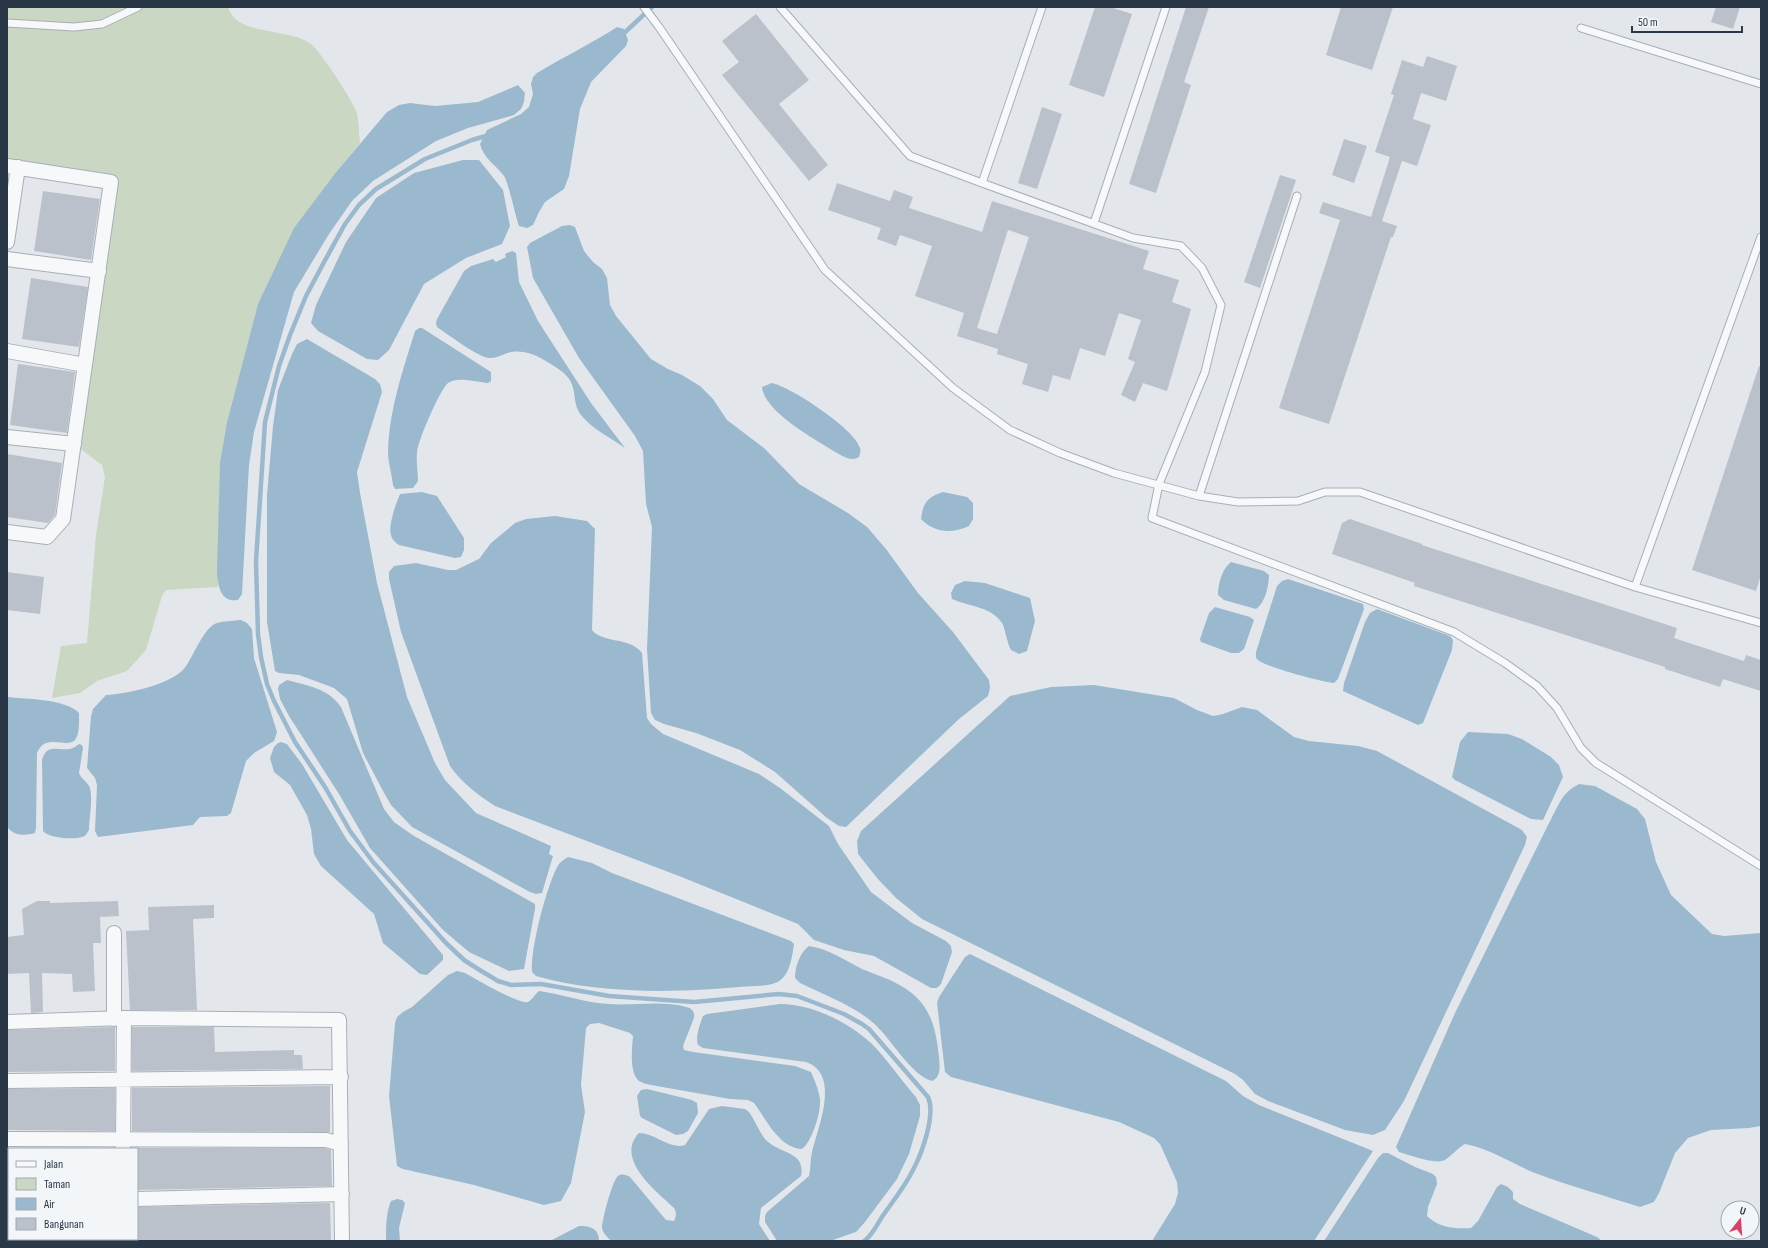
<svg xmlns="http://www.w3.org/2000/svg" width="1768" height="1248" viewBox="0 0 1768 1248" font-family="'Sofia Sans Condensed',sans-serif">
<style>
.green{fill:#cad7c3}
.water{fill:#9bb9ce}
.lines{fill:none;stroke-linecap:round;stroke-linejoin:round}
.stream{stroke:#9bb9ce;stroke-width:4.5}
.building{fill:#bac1ca;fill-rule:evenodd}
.lane-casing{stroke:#a7afb7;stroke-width:9}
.street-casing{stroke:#a7afb7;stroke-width:16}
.lane{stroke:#f6f8fa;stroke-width:7}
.street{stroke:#f6f8fa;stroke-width:14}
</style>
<rect width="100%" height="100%" fill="#e3e7ec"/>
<path class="green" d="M7,7h221c8,30 62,20 83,37 10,8 42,57 46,69 2,9 2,21 3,30l-23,28 -79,133 -31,118 -7,40 -2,125 -52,3 -4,6 -16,54 -19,21 -30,10 -17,12 -28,5 9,-52 26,-3 9,-108 9,-58 -3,-12 -28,-21 37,-262 -104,-16z"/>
<path class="water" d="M617,27l7,2 4,11 -2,6 -35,36 -11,27 -11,67 -5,13 -19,13 -6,10 -6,13 -6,3 -8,-2c-4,-11 -10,-42 -15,-50 -8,-11 -21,-18 -24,-32l7,-14 34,-16 8,-7 4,-13 -2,-10 2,-7 4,-4c26,-16 54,-29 80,-46z
M518,85l7,8 -1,9 -3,7 -7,6 -46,13 -32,13 -63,40 -21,20 -23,33 -35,58 -40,140 -5,33 -7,129 -4,6c-18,3 -20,-15 -21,-28l3,-110 7,-40 31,-118 36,-76 43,-57 50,-59 12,-7 11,-2 25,3 43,-4z
M463,160h16l24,30 7,36 -8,18 -36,14 -42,26 -35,66 -11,10 -11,-1 -49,-28 -7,-8 5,-18 30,-63 30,-44 38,-25z
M570,225l5,2 9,24 9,11 9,7 5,9 3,27 6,11 35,43 17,10 14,6 18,11 13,13 14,21 37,28 35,36 49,29 19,14 19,22 32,44 35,39 36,48 1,8 -2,8 -29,23 -113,108 -7,-1 -12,-8 -52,-46 -35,-22 -44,-17 -32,-9 -9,-4 -4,-7 -4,-64 5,-122 -6,-23 -3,-53 -8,-15 -56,-78 -46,-80 -6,-31 3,-4 32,-17z
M512,251l4,2 3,29 19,39 53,82 34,45c-14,-10 -33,-19 -44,-33 -12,-16 1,-31 -24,-47 -12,-8 -29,-19 -45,-16 -8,1 -14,7 -23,6 -13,-2 -40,-23 -52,-31l-1,-4 1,-4 27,-48 7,-5 22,-7 3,3 10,-5 -1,-3z
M419,328h3l69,44v9l-3,2c-10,-1 -31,-7 -40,0 -8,7 -31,59 -31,70 -1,9 1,19 1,28l-5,7 -18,1 -2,-4c-1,-10 -5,-23 -5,-33 1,-42 15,-82 27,-121z
M307,339l68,40 5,5 2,8 -25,80 3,21 17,90 30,114 28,66 10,17 31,33 75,33 -2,8 4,2 -11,37 -6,1 -6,-2 -118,-65 -21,-22 -8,-14 -20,-38 -16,-54 -13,-11 -35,-13 -20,-2 -4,-2 -8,-49v-127l6,-69 5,-36 14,-36 5,-10z
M772,383c19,4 83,46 88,65 1,3 0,6 -1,9 -2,1 -4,2 -6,2 -8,0 -19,-8 -26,-12 -18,-11 -63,-37 -65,-60z
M422,492l15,4 27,42v12l-3,7 -6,1 -56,-13c-4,-3 -7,-5 -8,-10 -3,-9 5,-32 9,-41z
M943,492l24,5 6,6v16l-4,7c-18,8 -34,7 -48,-7 2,-16 6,-22 22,-27z
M555,516l32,5 8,8 -3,101c11,14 37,6 50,23l5,65 4,6 12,10 96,40 21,14 49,38 9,18 33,48 41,31 34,18 5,5 1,6 -11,32 -4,4h-6l-57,-32 -30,-6 -30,-10 -16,-16 -119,-48 -184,-70c-17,-11 -33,-23 -45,-40l-49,-134 -12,-53v-7l5,-6 22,-3 32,7h8l23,-11 12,-16 24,-20 11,-4z
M1231,562l33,9 5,4c0,11 -4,28 -13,34l-32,-9 -6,-5c0,-11 4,-26 13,-33z
M1288,579l75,25 1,5 -26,70 -4,4c-13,-1 -68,-16 -76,-23 -3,-2 -2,-5 -2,-8l21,-66 5,-5z
M965,581l20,2 45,15 5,23 -8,30 -8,3 -8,-4c-4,-7 -6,-22 -9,-27 -10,-16 -34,-17 -50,-24l-1,-6 4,-8z
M1215,607l35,10 4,3 -10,29 -5,4h-8l-30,-11 -1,-3 9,-26z
M1377,609l73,27 3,4 -1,10 -29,73 -5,2 -75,-34 1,-8 21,-61 5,-9z
M241,620l6,3 5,6 2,29 23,74 -3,9 -20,12 -8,8 -15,52 -4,3 -27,1 -7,8 -95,12 -3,-6 2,-46 -2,-7 -8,-10 4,-52 2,-7 13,-14c21,-1 62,-10 77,-25 10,-11 20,-43 34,-47 7,-2 16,-2 24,-3z
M287,680c21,6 41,8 54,27l43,102 10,13 20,14 121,68v5l-11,60 -15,2 -40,-19 -26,-22 -73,-82 -31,-54 -50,-78 -9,-17 -2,-10 1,-4z
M1094,685l80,13 23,12 16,6 10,-2 19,-7 15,3 37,27 15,4 49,5 19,5 145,79 5,7 -2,8 -121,256 -19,29 -12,5 -28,-5 -77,-29 -13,-7 -12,-14 -8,-6 -313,-155 -26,-21 -19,-20 -19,-24 -1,-13 4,-10 149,-135 41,-9z
M7,697c18,2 60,2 72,16 0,7 1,21 -4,27 -8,9 -30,-8 -38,13l-1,75 -1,5c-10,3 -23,3 -28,-7z
M1468,732l40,2 14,5 29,18 8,8 4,12 -20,43 -12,-1 -76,-39 -3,-3 8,-35z
M281,742l6,2 15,20 45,76 96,115v5l-16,15 -7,-1 -37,-31 -9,-29 -53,-48 -7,-12 -3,-25 -4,-14 -17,-30 -16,-13 -4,-14 4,-11 4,-4z
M79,744l3,1 1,3 -4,25c2,6 9,9 11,15 3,13 -1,30 -1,42 -2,3 -3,6 -7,7 -8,3 -34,1 -39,-6l-1,-71c5,-17 15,-9 28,-11 4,-1 6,-3 9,-5z
M1579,784l16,2 42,23 8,10 11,43 15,33 41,39 12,2 37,-3v193l-12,2 -38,2 -23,8 -13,15 -16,40 -5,9 -14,5c-34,-11 -71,-21 -105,-34 -25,-10 -43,-24 -70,-29 -6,3 -16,14 -20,16 -9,5 -36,-5 -46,-8l-3,-5 59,-134 97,-196c9,-16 10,-24 27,-33z
M568,857l24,6 20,10 179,68 3,3c-2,13 -4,34 -19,39 -10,4 -25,3 -36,4 -63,6 -142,7 -203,-11l-4,-4c-2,-22 15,-89 27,-108 2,-3 6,-5 9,-7z
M809,946c20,3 35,14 53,23 9,4 19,7 28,11 37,17 45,39 49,77 1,10 2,20 -7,24 -22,-6 -42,-45 -61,-60 -19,-16 -49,-27 -71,-38l-5,-5c0,-11 5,-26 14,-32z
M970,954l256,127 17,15 16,9 114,46 -59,90h-162l23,-37 3,-11 -1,-11 -17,-38 -6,-6 -35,-16 -168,-45 -6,-5 -8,-69 2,-6 26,-40z
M457,971l8,2c9,5 55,32 63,29 4,-2 7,-8 11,-11 24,3 46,12 70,13 25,2 53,-4 77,3 6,1 9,5 8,11l-11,28 1,4 9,2 102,14 16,6c4,9 8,18 9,28 1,12 -8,42 -18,49 -23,-1 -36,-30 -48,-46l-6,-3 -18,-1 -79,-14c-4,-1 -9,-2 -12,-4 -10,-8 -7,-33 -6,-45l-3,-3 -31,-10 -9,1 -4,4 -5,57 4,27 -14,71 -10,18 -17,4 -70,-20 -71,-16 -6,-3 -8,-70 6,-73 2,-6 6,-5 9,-5 36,-32z
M780,1004c32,0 68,18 91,39 16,16 30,37 45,54l4,8v11l-11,38 -12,25 -32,43 -9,10 -26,9h-53l-12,-19v-6l2,-4 42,-36c2,-8 1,-16 3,-24 6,-25 29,-78 -6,-90l-103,-14 -5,-3c-3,-8 2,-21 5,-29l4,-2z
M647,1089l45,11 5,3 1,10 -10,18 -5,3 -7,1 -34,-17 -2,-2 -3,-20 4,-6z
M722,1106l23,3 4,3c6,8 12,24 18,29 14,13 39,11 34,35l-40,32 -2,16 11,17h-159c-3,-4 -8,-7 -9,-13 0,-8 10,-47 16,-52 4,-3 8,-1 12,1l36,43 8,1c2,-5 3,-8 0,-13 -17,-16 -60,-49 -35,-75 16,0 31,17 46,12l24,-36z
M1383,1153h5l27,14 18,7 3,3 1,7 -9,23 -1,9c12,12 28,13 44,12l7,-7 19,-34 4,-3 7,3 5,5v7l7,5 77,33 5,4h-278l54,-83z
M397,1199l5,1 3,3 -6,25 1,13h-14c0,-14 0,-28 5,-40z
M579,1226c11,0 20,2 20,15h-49z"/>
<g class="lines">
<path class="stream" d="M621,36l31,-29
M489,135l-17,5 -47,19 -49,30 -17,16 -14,19 -22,40 -17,32 -16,39 -11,31 -14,56 -9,139 2,73 3,23 6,27 7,17 21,41 30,45 25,44 23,31 73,81 18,17 14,9 20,12 13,4 30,-1 68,12 85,6 85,-8 18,2 47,18 18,10 7,5 59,68c8,18 -6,56 -15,73 -8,16 -19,30 -29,44 -6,8 -11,21 -20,27"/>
</g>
<path class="building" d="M1095,7h15l22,7 -28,83 -35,-12z
M1186,7h23l-25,75 7,3 -35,108 -27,-9z
M1341,7h52l-21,63 -46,-15z
M1716,7h24l-7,22 -22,-7z
M756,14l53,66 -30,24 49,61 -19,16 -87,-106 17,-13 -17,-21z
M1427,56l30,10 -11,35 -25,-8 -8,26 18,6 -14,41 -15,-5 -20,60 15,5 -4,11h-2l-62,187 -50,-16 61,-188 -21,-7 4,-11 48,15 19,-60 -15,-5 19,-57 -3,-1 11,-34 21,7z
M1042,107l20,7 -25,75 -19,-6z
M1344,139l23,7 -13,37 -22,-8z
M1280,175l16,5 -36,108 -16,-6z
M837,183l53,18 4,-11 19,7 -4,11 73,24 10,-31 157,50 -6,18 36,11 -7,22 19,7 -24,82 -24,-8 -8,19 -14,-7 14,-33 -7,-3 13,-39 -22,-7 -14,43 -25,-8 -10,32 -17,-5 -5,17 -26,-8 6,-20 -31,-10 1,-5 -41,-13 7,-23 -49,-17 17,-50 -32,-11 -4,11 -19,-7 4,-11 -53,-18zM1008,230l21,7 -32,97 -20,-6z
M43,191l57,8 -9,61 -57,-9z
M31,278l57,9 -9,60 -57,-8z
M18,364l57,8 -8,61 -57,-8z
M1759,366l2,1v208l-5,16 -64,-21z
M7,454l55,9 -7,52 -7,8 -41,-6z
M1350,519l72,25v1l255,83 -3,10 70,23 2,-6 15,5v31l-38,-12 -3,8 -55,-18v-2l-251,-81 1,-3 -83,-29 10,-31z
M7,572l37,5 -4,37 -33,-4z
M37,901h13v2l68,-2 1,15 -19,1 1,26h-8l2,48 -22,1 -1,-18 -30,-1 1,39 -12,1 -2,-40 -22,1v-37l17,-2 -2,-26z
M214,905v13l-21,1 4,91h-67l-4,-79 23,-1 -1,-23z
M115,1027v44l-108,1v-42z
M132,1027h82l1,25 79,-2v5h8l1,14 -171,2z
M330,1086v46l-198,-1v-43z
M115,1088v43l-108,-1v-41z
M7,1148h107l1,1h-108z
M132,1148h193l6,2 1,36 -195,4v-41z
M330,1203l1,38h-194v-34z"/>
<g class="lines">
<g class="lane-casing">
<path id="lane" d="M644,7l15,20 166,243 128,118 57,42 50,23 54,20 85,23 39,6 60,-1 27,-9h35l275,95 126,-350
M780,7l130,149 72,27 60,-176
M7,23l67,4 28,-3 36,-17
M1581,28l180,56
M982,183l151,55 48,8 21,22 19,37 -16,67 -46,112 -7,34 302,114 51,31 32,23 20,22 24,40 15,15 165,103
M1094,223l72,-216
M1199,496l98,-300
M1635,587l126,36"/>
</g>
<g class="street-casing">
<path id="street" d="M7,166l104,16 -48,337 -16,18 -40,-5
M7,242l11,-75
M7,259l92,12
M7,351l78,14
M7,437l67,7
M114,1019v-86
M7,1022l117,-4 215,2 3,221
M7,1081l334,-4
M7,1139l319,1 15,4
M123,1148l1,-130
M7,1198h2
M137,1199l205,-5
M124,1239v2"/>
</g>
<use href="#lane" class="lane"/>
<use href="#street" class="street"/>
</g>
<rect width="1768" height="1248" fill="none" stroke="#293746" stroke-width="16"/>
<rect x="8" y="1148" width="130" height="92" fill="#f3f6f9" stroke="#a2aab1"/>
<rect x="16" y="1161" width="20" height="6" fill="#f6f8fa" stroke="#a2aab1"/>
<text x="44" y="1168" font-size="12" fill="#293746">Jalan</text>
<rect x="16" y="1178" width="20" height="12" fill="#cad7c3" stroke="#a2aab1"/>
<text x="44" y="1188" font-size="12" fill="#293746">Taman</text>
<rect x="16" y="1198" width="20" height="12" fill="#9bb9ce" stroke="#a2aab1"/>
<text x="44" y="1208" font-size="12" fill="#293746">Air</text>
<rect x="16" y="1218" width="20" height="12" fill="#bac1ca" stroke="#a2aab1"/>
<text x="44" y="1228" font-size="12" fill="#293746">Bangunan</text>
<g transform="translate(1740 1220) rotate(17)"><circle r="19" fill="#f3f6f9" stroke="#a2aab1"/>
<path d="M0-3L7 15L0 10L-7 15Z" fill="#d94066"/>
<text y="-6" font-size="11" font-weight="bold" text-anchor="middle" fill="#293746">U</text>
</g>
<path d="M1632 26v6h110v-6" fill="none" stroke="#293746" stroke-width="2"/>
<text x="1638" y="26" font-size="12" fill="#293746" stroke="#f3f6f9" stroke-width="3" paint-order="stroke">50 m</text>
</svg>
